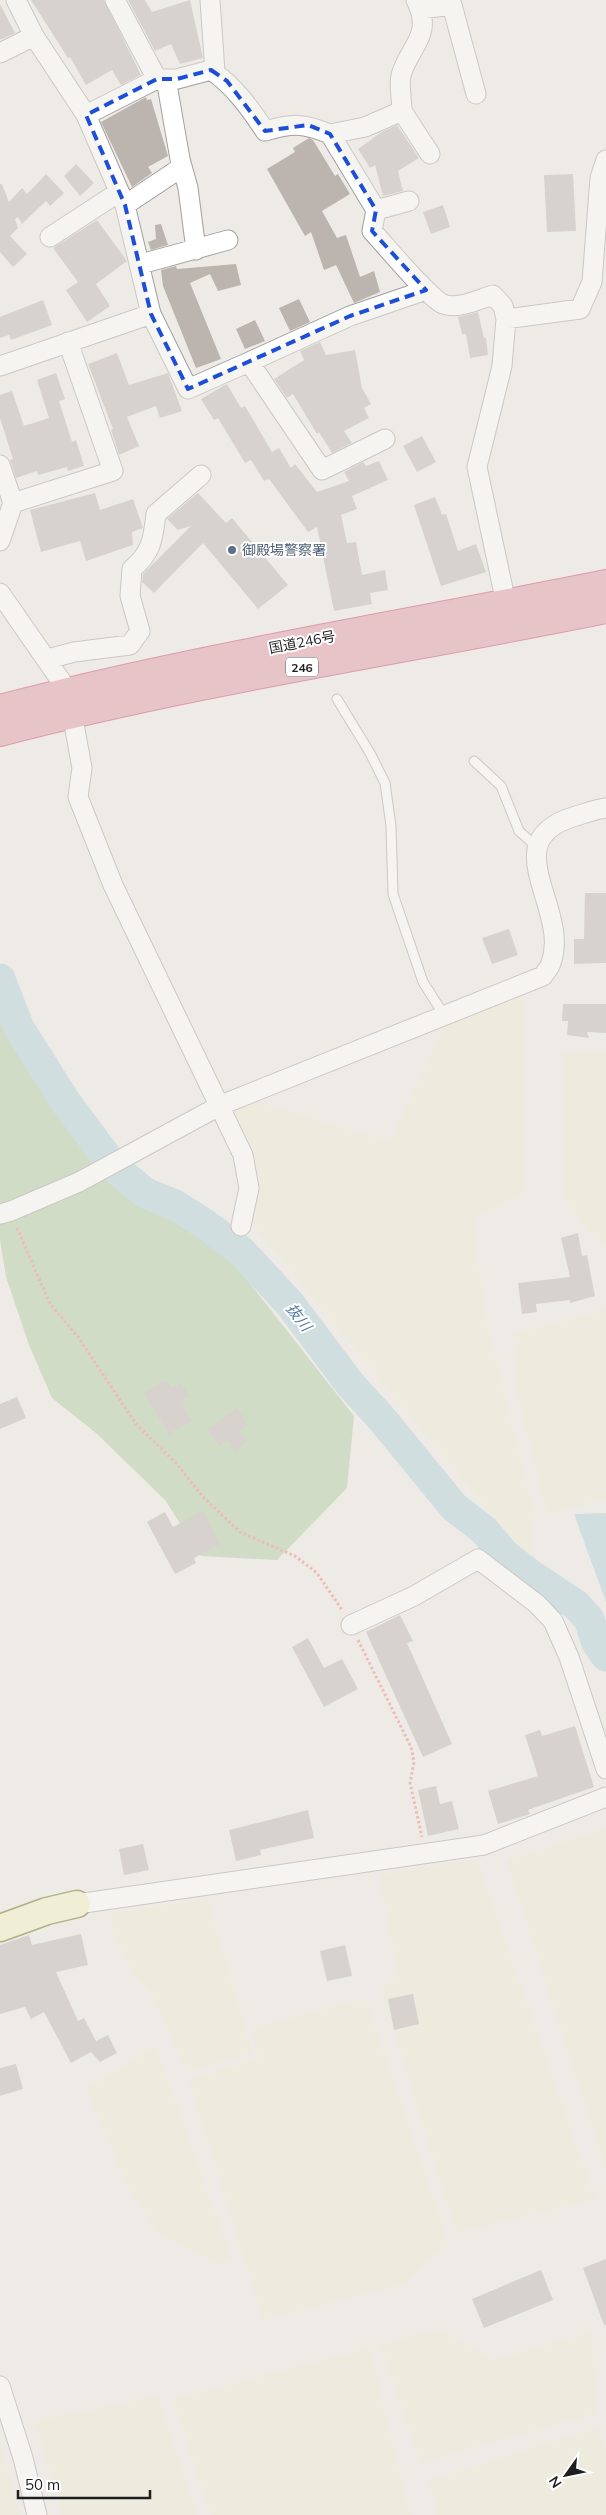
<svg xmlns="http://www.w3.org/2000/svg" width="606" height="2515" viewBox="0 0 606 2515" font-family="Mulish,'Noto Sans JP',sans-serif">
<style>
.farmland{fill:#eaebd3}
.forest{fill:#acc99f}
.water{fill:#abced7}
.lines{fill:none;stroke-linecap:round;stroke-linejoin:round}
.river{stroke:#abced7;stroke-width:31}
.building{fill:#bbb4af}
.lane-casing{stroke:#9f9f9f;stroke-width:11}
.street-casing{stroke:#9f9f9f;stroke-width:21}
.secondary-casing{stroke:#626a11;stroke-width:29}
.highway-casing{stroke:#c7386d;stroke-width:30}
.path{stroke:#ea837a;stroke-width:3;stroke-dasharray:2.5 2.5;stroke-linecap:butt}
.lane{stroke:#fff;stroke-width:9}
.street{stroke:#fff;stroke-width:19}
.secondary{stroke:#f1f2bf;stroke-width:26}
.highway{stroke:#dd96a5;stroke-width:28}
.marked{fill:none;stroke:#1d4ed8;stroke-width:4;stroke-dasharray:10 6;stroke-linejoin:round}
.service-dot{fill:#5c6f8a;stroke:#fff;stroke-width:2}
.labels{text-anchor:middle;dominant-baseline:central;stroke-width:4;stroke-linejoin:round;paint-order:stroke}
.shield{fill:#fff;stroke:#626262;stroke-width:1}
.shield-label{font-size:12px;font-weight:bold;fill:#1e1e1e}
.service-label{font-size:14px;fill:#4e5e75;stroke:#fff;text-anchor:start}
.street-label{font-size:14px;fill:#1e1e1e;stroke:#fff}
.water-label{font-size:15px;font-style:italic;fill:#52799c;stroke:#fff}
</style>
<rect width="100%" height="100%" fill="#eeebe6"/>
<path class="farmland" d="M522,984l2,208 -51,27 13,101 49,194 -6,45 -271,-327 -37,-127 27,-6 142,43 57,-123z
M606,1052v190l-8,-1 -36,-44 1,-144z
M606,1310v189l-59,15 -28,-112 -7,-68z
M606,1829v340l-100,-309z
M477,1859l118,340 -139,34 -75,-245 17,-12 -19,-101z
M208,1899l44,154 -66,19 -34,-78 -16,-16 -26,-50 2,-16z
M365,1998l84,245 -45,41 -141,36 -74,-240 69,-22 -5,-30z
M156,2046l76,213 -14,6 -58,-31 -32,-47 -42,-97z
M438,2329l56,31 97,-28 6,81 -177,50 -39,-118z
M370,2348l40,167h-199l-38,-116z
M157,2396l41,119h-136l-27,-94z
M597,2428l9,22v65h-169l-8,-35z
M0,2440l20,75h-20z"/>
<path class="forest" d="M0,991l24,67 122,121 73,65 135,172 -7,72 -70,72 -76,-4 -36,-56 -69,-67 -44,-35 -23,-53 -23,-68 -6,-37z"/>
<path class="water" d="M606,1513v89l-32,-88z"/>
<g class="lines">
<path class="river" d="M0,979l19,49 46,73 49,66 31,26 30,12 30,19 37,28 48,52 60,80 32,35 72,88 30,23 21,25 26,20 45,30 13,14 8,24 9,13"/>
</g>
<path class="building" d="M31,0h73l37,75 -20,10 -9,-15 -26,15 -16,-28 -2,1z
M128,0h17l7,12 38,-12 13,58 -23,6 -9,-20 -16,7z
M0,4l15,29 -15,7z
M146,97l1,3 4,-1 17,57 -20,11 4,6 -20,14 -31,-65z
M397,125l22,33 -21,13 5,20 -20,5 -8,-31 -5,3 -12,-19 22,-16z
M309,138l4,2 22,36 3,-2 12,20 -28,17 15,27 9,-3 14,42 14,-6 6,21 -26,11 -18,-38 -12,5 -13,-38 -6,4 -38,-67 28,-17 -2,-4z
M76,164l18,19 -14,13 -16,-20z
M46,174l18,19 -14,13 -4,-5 -24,23 -4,-7 -3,2 3,9 -8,8 17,18 -14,13 -13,-15v-68h2l7,18 13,-14 5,6z
M573,174l3,57 -29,1 -3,-57z
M443,205l7,22 -19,7 -8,-22z
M97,220l30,41 -31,23 14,22 -23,16 -21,-32 12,-8 -25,-34z
M161,224l7,21 -17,5 -3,-8 8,-3 -1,-14z
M236,264l5,21 -23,6 -8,-17 -20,9 31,76 -25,9 -33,-82 -2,-16 15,-4 1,3z
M299,299l11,23 -20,9 -11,-23z
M43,300l9,25 -41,15 -2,-5 -9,3v-21z
M478,312l6,26h2l2,17 -18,3 -4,-24h-4l-4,-17z
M255,320l10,21 -20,8 -9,-20z
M320,342l6,13 29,-5 7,38 9,16 -7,4 5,10 -25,13 8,12 -20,10 -13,-21 -2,2 -24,-40 -6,4 -13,-19 30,-19 -4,-9z
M117,353l12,32 39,-12 14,38 -22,7 -4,-12 -29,11 12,29 -20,9 -8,-25 2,-1 -25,-65z
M56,373l9,26 -6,2 13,41 4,-2 8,26 -16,5 -1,-4 -29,8 -1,-4 -21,7 -6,-18 3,-1 -13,-41v-23l12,-4 12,35 25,-8 -12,-38z
M227,384l14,24 4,-2 27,46 7,-4 12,20 4,-4 22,28 32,-11 -5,-9 19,-10 3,4 13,-5 9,19 -36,16 5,13 -16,6 6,28 9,-1 6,33 23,-5 3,20 -18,3 2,11 -38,7 -17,-84 -9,5 -39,-53 -5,2 -13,-21 -6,3 -27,-45 -4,2 -13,-21z
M422,436l14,26 -19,10 -14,-26z
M95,493l5,17 33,-11 10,29 -11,4 1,13 -47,16 -6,-20 -39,11 -11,-42z
M198,493l28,30 6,-5 56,67 -30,24 -55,-66 -49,50 -12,-11 1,-8 48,-48 -13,4 -11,-11z
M435,497l7,18 4,-1 12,37 18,-7 10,28 -45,14 -27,-81z
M585,893h21v70l-32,1v-25h10z
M509,929l9,26 -26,9 -10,-26z
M563,1004h43v29l-19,-1 2,6 -22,-3 1,-14h-6z
M578,1233l4,23 5,-1 8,41 -25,7v-3l-34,4 1,8 -15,2 -4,-31 52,-6 -9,-39z
M166,1380l5,8 10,-5 8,13 -9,6 12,19 -23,13 -25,-41z
M17,1397l9,21 -26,11v-25z
M237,1408l11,17 -9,6 8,11 -12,8 -7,-10 -9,6 -11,-17z
M203,1511l17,33 -26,14 2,5 -21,11 -28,-52 18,-10 8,15z
M400,1615l13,26 -6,2 45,101 -29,13 -57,-125z
M308,1638l16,30 18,-9 16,30 -34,18 -32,-60z
M575,1726l19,61 -66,23 2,4 -32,10 -10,-33 50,-15 -13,-41 15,-5 2,6z
M436,1786l4,18 12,-3 7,28 -31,7 -10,-46z
M308,1810l6,28 -54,12 1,5 -25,6 -7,-31z
M143,1844l6,26 -25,5 -5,-26z
M81,1934l7,31 -32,7 22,49 6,-3 12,23 12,-6 9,18 -17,9 -9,-10 -20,11 -27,-51 -13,7 -6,-12 -25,7v-69l29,-10 3,10z
M345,1945l7,31 -25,5 -7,-30z
M413,1994l6,30 -25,6 -6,-31z
M16,2064l7,25 -23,7v-28z
M606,2259v66h-2l-21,-57z
M541,2270l12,30 -69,28 -12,-29z"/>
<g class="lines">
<g class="lane-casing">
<path id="lane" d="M337,699l33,54 15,30 6,43 2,68 30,88 21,33
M474,761l27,25 18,45 18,16"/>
</g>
<g class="street-casing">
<path id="street" d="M16,0l18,36
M115,0l42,79
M210,0l5,72
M416,0c17,34 -4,44 -14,72 -4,10 0,28 0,39l-37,16 -35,7 46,76 -4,21c14,15 56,66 71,73 15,6 36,-5 50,-9l10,11 3,13 -4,47 -25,101 29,136
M421,9l31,-4 24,89
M0,53l34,-17 52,79 39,90 26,109 -151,52
M166,79l14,80 8,29 8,62
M402,111l28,43
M86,115l71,-36h20l34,-9c23,16 39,38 54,61 28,-8 38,-8 65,3
M125,205l57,-38
M376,210l33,-9
M50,237l69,-45
M141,264l87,-24
M151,314l37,75 61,-27 73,108 63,-31
M506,319l74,-10 12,-27 8,-104 6,-18
M249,362l101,-46 76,-26
M0,465l13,38
M0,541l13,-38 100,-32 -45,-129
M0,593l68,98 14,77 -4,29 35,88 130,270 6,33 -8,38
M48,659l26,-7 56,-7 10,-14 -10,-35 2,-27c20,-17 21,-30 24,-55l45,-39
M0,1214l11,-3 68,-29 142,-77 322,-129c2,-4 7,-8 8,-13 20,-55 -59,-123 25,-147 10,-3 20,-7 30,-8
M351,1625l63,-29 64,-37 59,45 16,17 16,36 37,112
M77,1904l407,-59 122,-48
M0,2386l23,72 14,57"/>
</g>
<g class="secondary-casing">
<path id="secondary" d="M0,1928l47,-17 30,-7"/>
</g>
<g class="highway-casing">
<path id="highway" d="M0,709c200,-52 404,-84 606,-125
M0,732c199,-52 404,-82 606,-123"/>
</g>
<path class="path" d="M17,1228l33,76 28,33 58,87 41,40 25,32 38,36 55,24 22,17 25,37
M358,1640l53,107 3,15 -4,21 12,54"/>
<use href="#lane" class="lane"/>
<use href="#street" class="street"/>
<use href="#secondary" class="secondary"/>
<use href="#highway" class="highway"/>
</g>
<path d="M0 0H606V2515H0ZM211,70l16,11 38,50 43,-6 22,9 46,76 -4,21 54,59 -76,26 -162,73 -37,-75 -26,-109 -39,-90 71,-36h20z" fill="#eeebe6" fill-opacity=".55" fill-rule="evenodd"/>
<path class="marked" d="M211,70l16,11 38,50 43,-6 22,9 46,76 -4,21 54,59 -76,26 -162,73 -37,-75 -26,-109 -39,-90 71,-36h20z"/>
<circle class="service-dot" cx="232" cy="550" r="5"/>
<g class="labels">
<rect class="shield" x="286" y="657.5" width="32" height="19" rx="4"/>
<g class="shield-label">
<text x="302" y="667">246</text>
</g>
<g class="service-label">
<text x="242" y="550">御殿場警察署</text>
</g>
<g class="street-label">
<text transform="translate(302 642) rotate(-11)">国道246号</text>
</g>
<g class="water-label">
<text transform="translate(299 1317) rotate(52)">抜川</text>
</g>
</g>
<g transform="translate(566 2475) rotate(237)" stroke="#ffffff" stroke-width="4" paint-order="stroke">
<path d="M0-4L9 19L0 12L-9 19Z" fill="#1e1e1e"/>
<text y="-8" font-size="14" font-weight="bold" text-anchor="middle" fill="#1e1e1e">N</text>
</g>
<path d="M18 2490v8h132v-8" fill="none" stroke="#1e1e1e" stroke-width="2.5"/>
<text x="25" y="2490" font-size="15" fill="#1e1e1e" stroke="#ffffff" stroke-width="4" paint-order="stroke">50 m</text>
</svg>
